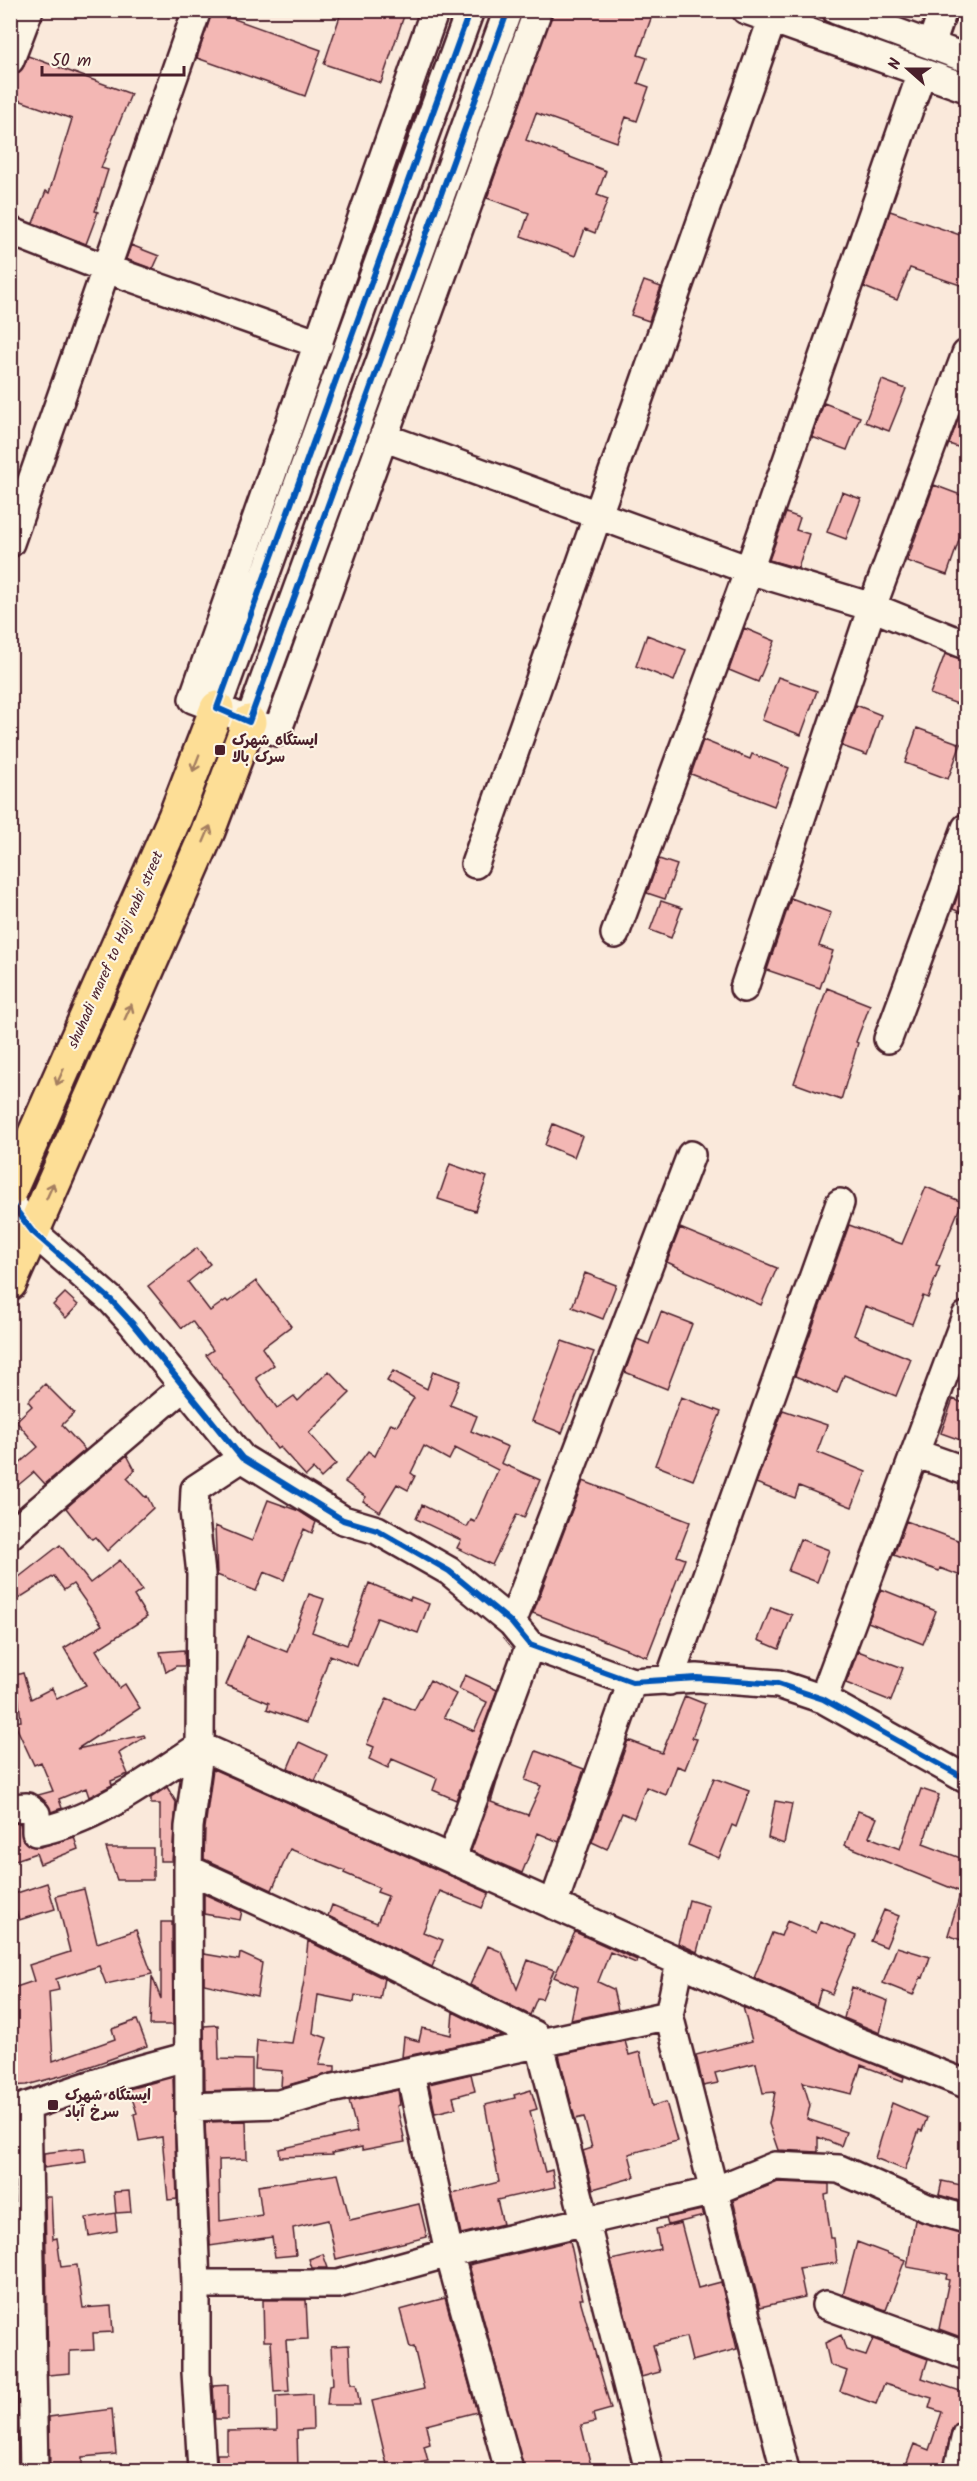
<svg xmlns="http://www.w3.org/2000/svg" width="977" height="2481" viewBox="0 0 977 2481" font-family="Kalam,'Playpen Sans Arabic',sans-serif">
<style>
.building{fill:#f3b7b4;stroke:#4a1f2b;stroke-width:1.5}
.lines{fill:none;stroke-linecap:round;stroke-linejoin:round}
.minor-casing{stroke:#4a1f2b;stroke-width:32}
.major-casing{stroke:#4a1f2b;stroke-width:38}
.minor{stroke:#fcf5e5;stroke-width:27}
.major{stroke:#fdde96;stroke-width:33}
.cycleway-casing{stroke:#fcf5e5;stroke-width:10}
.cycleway{stroke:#0057b8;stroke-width:6}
.oneway{stroke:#a47e60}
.poi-dot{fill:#4a1f2b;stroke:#fcf5e5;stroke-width:2}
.labels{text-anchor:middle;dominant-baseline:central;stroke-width:4.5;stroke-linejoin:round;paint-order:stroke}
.poi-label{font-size:15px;font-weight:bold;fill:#4a1f2b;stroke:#fcf5e5;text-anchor:start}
.street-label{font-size:15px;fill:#4a1f2b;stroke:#fcf5e5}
</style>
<rect width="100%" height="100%" fill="#fae9db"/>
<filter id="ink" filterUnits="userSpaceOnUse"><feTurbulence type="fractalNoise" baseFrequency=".0167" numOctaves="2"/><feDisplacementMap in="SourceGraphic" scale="12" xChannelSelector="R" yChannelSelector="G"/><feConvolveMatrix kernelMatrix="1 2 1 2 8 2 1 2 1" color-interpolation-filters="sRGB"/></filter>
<g filter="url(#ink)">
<path class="building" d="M342,10h64l-25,73 -57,-19z
M553,10h101l-16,45 9,3 -9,25 11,4 -12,34 -11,-4 -9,25 -81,-29 -10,27 80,31 -9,24 11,4 -13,34 -10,-4 -10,27 -54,-20 8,-23 -42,-15z
M212,11l109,39 -16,46 -108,-38z
M28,56l103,38 -30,74 7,2 -13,41 3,1 -12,32 -53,-21 13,-32 3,2 23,-74 -62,-22 6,-23 8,-8z
M890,211l76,26v50l-56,-19 -13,32 -33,-13z
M131,245l28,11 -6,13 -27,-10z
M644,281l17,6 -12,34 -18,-6z
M882,380l24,9 -17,42 -24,-9z
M965,401l1,1v48l-17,-6z
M824,403l36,14 -13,33 -35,-13z
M934,485l32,12v23l-19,55 -40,-14z
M842,492l19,7 -15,40 -19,-7z
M786,513l14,5 -4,12 13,4 -11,34 -29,-8z
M744,628l31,13 -17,41 -29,-12z
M647,635l39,15 -12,31 -38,-15z
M945,654l21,7v35l-3,10 -33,-12z
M778,677l39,14 -16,44 -39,-15z
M856,705l25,10 -14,40 -25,-9z
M917,728l44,16 -13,35 -43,-16z
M703,740l47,19 2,-5 37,14 -15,38 -83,-32z
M659,859l18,6 -12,34 -18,-6z
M966,872v43l-13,-6z
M791,898l40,15 -12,33 14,5 -13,37 -53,-18z
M661,901l21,7 -11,30 -21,-8z
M827,988l43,17 -14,37 2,1 -17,57 -47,-17z
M553,1124l29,12 -8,21 -29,-12z
M450,1164l37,13 -12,34 -37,-12z
M926,1187l36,15 -26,63 4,1 -12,32 -5,-2 -11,28 -47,-18 -11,29 57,24 -15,37 -52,-21 -7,18 -42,-17 54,-151 53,19z
M680,1228l97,40 -16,37 -94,-43z
M197,1248l13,16 -22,18 22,29 16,-11 2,2 28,-21 35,45 -29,22 12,17 -18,13 21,30 17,-12 4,5 31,-30 21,22 -41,40 27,31 -15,14 -8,-9 -7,7 -26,-29 -3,2 -71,-94 7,-5 -21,-29 -10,7 -34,-42z
M585,1273l31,12 -13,34 -31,-12z
M65,1293l13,12 -12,13 -13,-13z
M661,1312l31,12 -25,65 -42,-17 12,-33 12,5z
M562,1341l32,11 -32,81 -30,-12z
M393,1371l34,18 6,-18 27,10 -10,24 27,11 -6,15 37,16 -7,16 39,17 -16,38 -7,-4 -25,51 -35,-17 4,-8 -45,-21 6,-14 45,22 4,-7 4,2 23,-52 -43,-22 -6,12 -25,-14 -13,27 4,3 -7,14 -11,-6 -17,28 -17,-11 3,-4 -21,-15 23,-31 7,5 16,-33 6,3 17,-28 -27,-17z
M45,1384l29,29 -12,12 23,25 -40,34 -11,-12 -24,20v-21l28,-24 -22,-26 16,-15 -4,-5z
M681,1397l40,15 -28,68 -38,-15z
M953,1399l13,5v38l-25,-9z
M783,1410l44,15 -10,27 49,20 -14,35 -53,-21 -4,12 -39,-15z
M127,1455l8,15 -8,8 18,19 2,-1 6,12 -46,43 -12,-14 -3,2 -4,-3 -22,-28z
M583,1481l107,41 -13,34 8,3 -38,98 -114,-44z
M268,1500l31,11 17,11 -4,11 -8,-4 -20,51 -20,-8 -8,19 -39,-16 -2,-49 37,15z
M906,1521l60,22v35l-26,-10 -1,3 -45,-16z
M800,1539l29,11 -12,32 -29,-11z
M60,1545l30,38 30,-23 22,30 -8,6 13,21 -51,33 23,38 6,-4 15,24 -63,41 67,-14 1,2 -26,16 9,21 -17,7 1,4 -23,12 -3,-9 -27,11 3,9 -11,4 -5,-10 -8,-7 15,-4 -12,-29 -7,3 -20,-43 7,-1 -5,-46 7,-2 8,26 21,-11 5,11 29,-14 -22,-37 38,-23 -29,-41 -9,6 -10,-14 -44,28v-20z
M369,1583l41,17 1,-3 18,7 -11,29 -41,-15 -20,48 -27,-11 -24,68 -39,-14 2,-6 -43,-18 21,-49 40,16 22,-58 15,5 -12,33 35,13z
M881,1589l55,22 -13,33 -55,-22z
M771,1607l21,8 -13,34 -21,-9z
M184,1650l1,16h-9l-10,6 -6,-20z
M858,1651l45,17 -12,33 -45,-18z
M465,1675l32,15 -41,110 -23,-10 4,-11 -3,-2 -42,-18 -4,9 -19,-9 5,-12 -7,-3 20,-46 27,12 16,-30 26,14 -12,23 30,14 13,-29 -28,-13z
M685,1696l20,8 -13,34 5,1 -12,30 -8,-3 -11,29 -20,-8 -12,31 -12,-5 -15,36 -15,-7 36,-102 34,13z
M299,1742l28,13 -12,26 -27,-13z
M536,1751l48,18 -25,73 -21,-9 -16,40 -51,-22 28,-76 -8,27 37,13 13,-29 -16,-6z
M213,1769l276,124 -7,15 -42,-17 -17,41 20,8 -11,27 -104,-51 4,-11 45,18 11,-27 -11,-4 2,-4 -35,-15 1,-2 -55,-22 -18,41 -68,-31 1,-31z
M714,1778l35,13 -13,36 -4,-2 -13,33 -31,-13z
M167,1787l9,15 -4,59h-12v-57h-9v-6z
M921,1789l18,6 -16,49 43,16v82l-18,-7 13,-43 -116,-47 13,-34 19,7 -8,19 31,12z
M775,1801l17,3 -8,40 -16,-6z
M20,1823l3,17 7,6 10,1 34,-10 4,12 -38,15 -4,-11 -26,9v-38z
M106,1848h47v32h-36z
M47,1883l8,26 -36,11 -8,-25z
M84,1889l13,54 39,-13 16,44 -46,10 -7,-18 -43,13 3,11 -10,2 4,69 62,-22 -3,-10 25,-9 10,26 -76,27 -44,12 -17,1v-90l5,-2 -2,-6 21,-7 -5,-16 41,-13 -14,-56z
M204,1894l38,17 -2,9 -36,-6z
M689,1900l20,6 -12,46 -19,-9z
M884,1910l15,6 -13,31 -15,-6z
M787,1921l29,12 4,-12 36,15 -24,58 -11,-5 -5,17 -62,-28 18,-45 9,3z
M161,1922h11l1,103h-23l2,-49 9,23z
M575,1932l62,28 -1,3 -26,-11 -12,30 15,7 5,21 -47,10 7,-33 -24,-10z
M308,1941l85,42 -9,-5 -4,21 -25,-4 -1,7 -36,-7 -5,38 14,5 -8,27 16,1v6l-54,15 1,-16 -27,-2 2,-29 35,3 12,-62z
M488,1946l14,6 15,37 11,-29 26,10 -12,29 -5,-1 -7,17 -60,-30z
M897,1947l33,10 -7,21 -2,-1 -8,18 -30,-12z
M240,1953l22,10 -5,33 -53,-12v-30l35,6z
M852,1987l36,14 -8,32 -36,-15z
M743,2007l161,70 -1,4 -42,-16 -9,29 -49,-12 7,23 -3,14 39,13 -5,14 -23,-9v15l-40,-2 -9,-26 6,-32 -12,1 -7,-30 -41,10 3,10 -15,3 -7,-31 56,-14z
M453,2012l48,24 -99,21 2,-20 15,4 3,-13 29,7z
M218,2025l1,34 33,1v29l-47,2 -1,-65z
M625,2041l4,14 11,-3 12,54 14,-4 11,39 -48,13 6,23 -42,12 -10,-38 9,-3 -8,-31 -9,2 -16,-64z
M471,2074l4,17 -22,6 3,11 -21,5 -6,-29z
M173,2077l4,122 -9,1 -6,-63 -23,4 -5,-27 3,-1 -8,-24z
M398,2090l2,15 -3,1 8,36 -43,8v-3l-30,6 1,2 -53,2 -1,-8 78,-17 -8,-31z
M531,2090l6,19 -7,2 15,61 7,-2 3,17 -58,13 6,24 -42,10 -9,-40 47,-12 -14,-77 30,-7 -1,-3z
M892,2103l35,15 -5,13 -3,-1 -14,40 -30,-12z
M246,2121l1,38 -28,1 1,61 42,-6 -4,-29 80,-12 12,46 69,-16 8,33 -91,22 -8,-39 -35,8 3,27 -21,2 -3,-20 -62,9 -5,-124z
M84,2148l2,14 -42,6v-15z
M942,2181l24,5v17l-27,-8z
M778,2182l51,2v10l-4,1 6,43h3l3,25 -38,5 6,29 -45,10 -27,-107z
M129,2191l2,21 -15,1 -2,-21z
M45,2197h6l2,42 4,-1 4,29 16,-2 6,43 28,-2 2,26 -20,1 1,17 -24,1v22l-22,2z
M702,2210l2,6 -36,9 -2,-7z
M115,2213l2,18 -28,5 -3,-18z
M915,2220l51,14 -2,32 2,1v72l-27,-10 10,-49 -3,-1 1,-5 -40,-7z
M681,2223l17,65 23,-6 16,67 -45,12 -6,-24 -33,8 7,27 -19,5 -30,-117 49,-11 -4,-20z
M570,2241l13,58h-3l31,110 -18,5 2,8 -14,3 11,45h-68l-55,-205z
M857,2242l48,18 -19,50 -43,-15z
M323,2254l5,14h-16l-3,-9z
M445,2298l32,114 -51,13 4,19 -6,2 4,15 -40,8 -16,-68 52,-12 -10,-42 -4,1 -10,-38z
M263,2300h43l2,39 -22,1 3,51 -15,1 -3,-51h-7z
M841,2335l5,15 20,6 7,-17 55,20 -6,19 44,15 -5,27 -10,11 -8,39h-39l10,-26 15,6 13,-38 -13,-4 3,-10 -48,-14 -8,20 -36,-13 7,-20 -17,-6 -5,-22z
M349,2345l2,39h5l4,21h-33l2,-19 4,-1 -2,-39z
M228,2385v34h-13l-2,-33z
M312,2394l1,35 -16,1 1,40h-80l-1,-16h10v-23l50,-1 -1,-34z
M112,2409l4,45 -34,3v13h-32l-1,-53z"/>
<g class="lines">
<g class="minor-casing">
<path id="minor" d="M470,10l-253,698 60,24 261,-722
M746,10l220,78
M836,10l130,48
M931,45l12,-35
M10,60l19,-50
M10,231l97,38 212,75
M383,437l366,133 123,37 94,38
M10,543l187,-533
M217,708l-24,-9 242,-689
M249,722l259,-712
M475,864l297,-844
M615,934l134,-364 173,-498
M744,988l128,-381 94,-253
M888,1039l78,-211
M10,1202l22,29 79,69 21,23 110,135 101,62 34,10 72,41 63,52 18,22 102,37 65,-4 81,6 45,15 143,80
M915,1453l51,18
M10,1535l173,-148
M512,1623l179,-468
M669,1681l171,-478
M823,1699l143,-383
M10,1808l17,-1 9,7v18c61,-12 113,-52 164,-86l654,294 112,44
M457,1862l-2,-13 75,-204
M188,1869l138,63 209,103 5,10 109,425
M553,1905l79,-223
M680,1962l-11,53 116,455
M410,2072l39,181 60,217
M27,2106l7,364
M189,2107l90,-3 51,-15 339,-74
M10,2112l113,-38 66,-18
M196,2284h142l111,-31 265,-62 61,-25 64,3 88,39 39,11
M826,2305l140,51
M202,2470l-6,-98v-88l-7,-177 -1,-238 1,-42 11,-81 1,-172 -7,-63 1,-22 47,-31
M958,2470l8,-35"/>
</g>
<g class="major-casing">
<path id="major" d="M10,1190l165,-373 42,-109
M10,1283l198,-452 41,-109"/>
</g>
<use href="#minor" class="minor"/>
<use href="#major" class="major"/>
<g class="cycleway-casing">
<path id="cycleway" d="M470,10l-253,698 32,14 259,-712
M10,1202l22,29 79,69 21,23 110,135 101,62 34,10 72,41 63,52 18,22 102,37 65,-4 81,6 45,15 143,80"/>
</g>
<use href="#cycleway" class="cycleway"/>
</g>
<defs><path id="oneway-shaft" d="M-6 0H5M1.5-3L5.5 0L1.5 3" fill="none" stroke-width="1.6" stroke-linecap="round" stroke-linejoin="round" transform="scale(1.5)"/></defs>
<g class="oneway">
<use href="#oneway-shaft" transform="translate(196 763) rotate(111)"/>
<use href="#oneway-shaft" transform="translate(207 834) rotate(-67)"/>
<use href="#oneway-shaft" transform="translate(128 1012) rotate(-66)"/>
<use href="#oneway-shaft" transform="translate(60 1077) rotate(114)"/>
<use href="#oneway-shaft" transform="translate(50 1191) rotate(-66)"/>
</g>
</g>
<g class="poi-dot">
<rect x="214" y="744" width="12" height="12" rx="3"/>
<rect x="47" y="2099" width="12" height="12" rx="3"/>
</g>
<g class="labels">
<g class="poi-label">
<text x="232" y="741">ایستگاه شهرک<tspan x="232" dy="17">سرک بالا</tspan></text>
<text x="65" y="2096">ایستگاه شهرک<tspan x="65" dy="17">سرخ آباد</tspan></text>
</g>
<g class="street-label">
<text transform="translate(116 950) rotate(-66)">shuhadi maref to Haji nabi street</text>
</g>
</g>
<rect width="977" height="2481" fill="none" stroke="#fcf5e5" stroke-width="36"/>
<rect x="18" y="18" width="941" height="2445" fill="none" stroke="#4a1f2b" stroke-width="2" filter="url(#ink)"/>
<g transform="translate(908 69) rotate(291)" stroke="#fcf5e5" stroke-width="4.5" paint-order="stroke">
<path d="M0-4.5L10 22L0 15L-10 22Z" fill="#4a1f2b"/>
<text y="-9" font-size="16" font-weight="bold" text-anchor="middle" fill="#4a1f2b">N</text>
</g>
<path d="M42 66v9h142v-9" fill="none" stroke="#4a1f2b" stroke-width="3"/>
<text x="51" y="66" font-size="18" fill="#4a1f2b" stroke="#fcf5e5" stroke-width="4.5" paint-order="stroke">50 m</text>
</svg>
